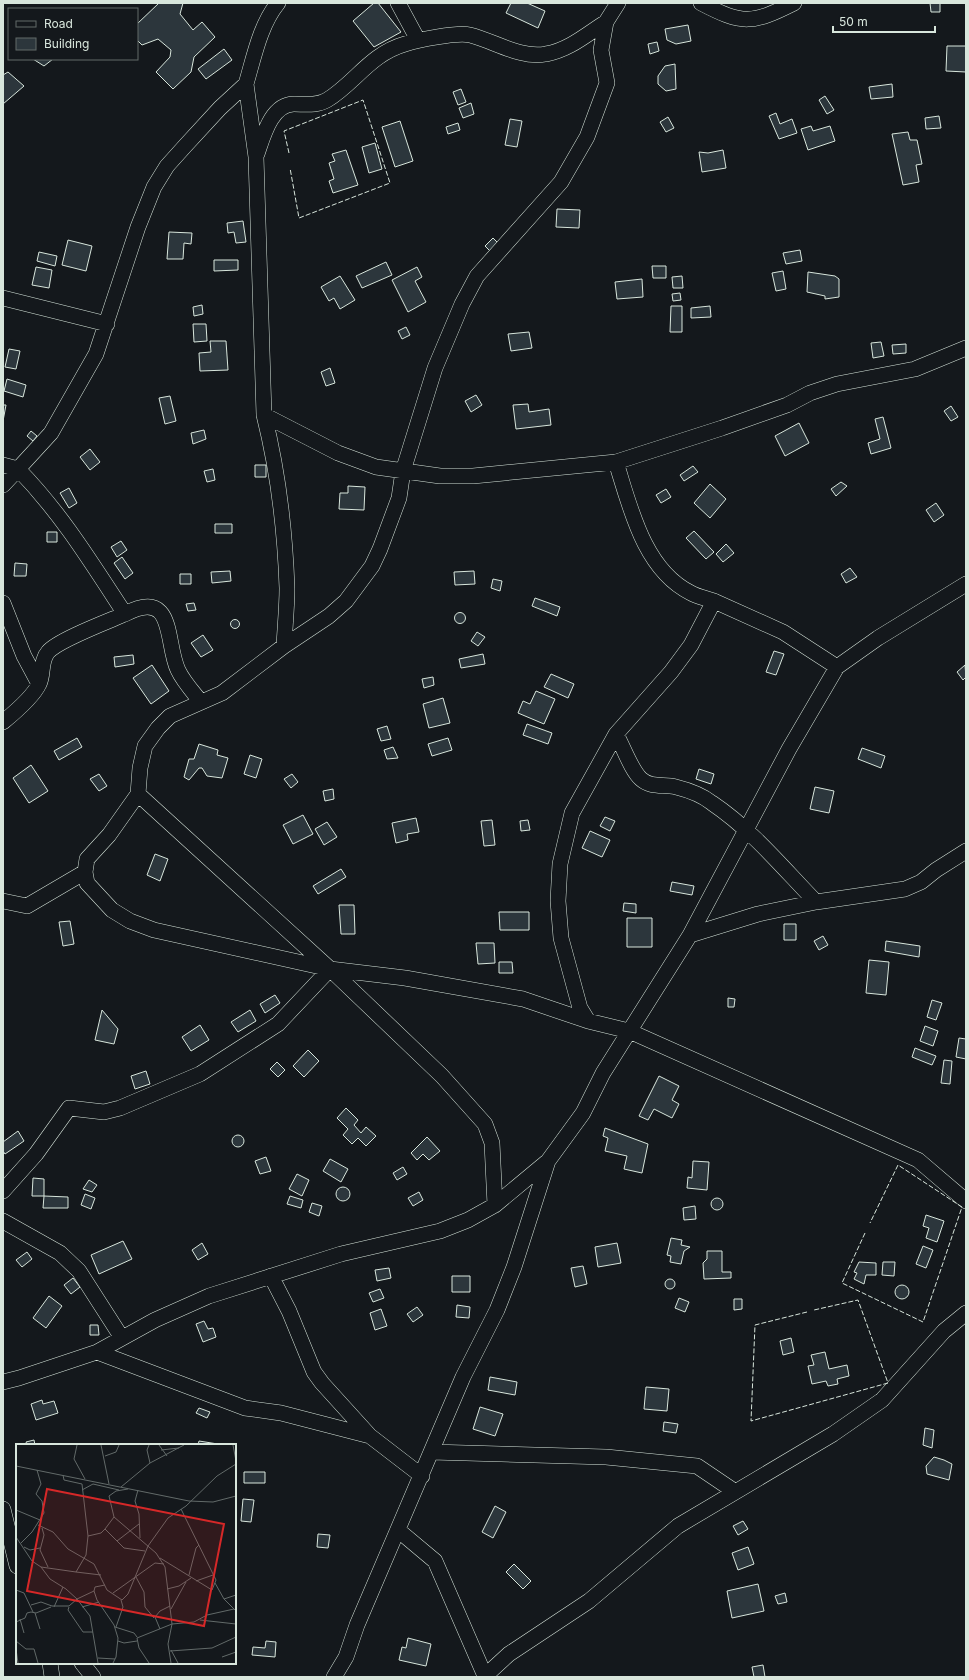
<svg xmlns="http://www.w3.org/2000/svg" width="969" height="1680" viewBox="0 0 969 1680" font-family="Inter,sans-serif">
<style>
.building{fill:#2c363c;stroke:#d8e6dc}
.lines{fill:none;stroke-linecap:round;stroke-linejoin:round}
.minor-casing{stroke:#d8e6dc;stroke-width:16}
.minor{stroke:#14181c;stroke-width:15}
.fence{stroke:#d8e6dc;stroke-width:1;stroke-dasharray:5 2;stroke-linecap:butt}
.inset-road{fill:none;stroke:#626a69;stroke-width:1}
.view{fill:#d62828;fill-opacity:0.15;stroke:#d62828;stroke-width:2}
.inset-edge{fill:none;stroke:#d8e6dc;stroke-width:2}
</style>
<rect width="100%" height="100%" fill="#14181c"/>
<path class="building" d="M159,3h24l-3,11 13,16 9,-8 13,15 -21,20 -3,15 -18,17 -17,-17 14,-15 1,-7 -13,-11 -16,6 -5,-5v-16z
M374,3h4l23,29 -27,15 -21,-26z
M511,3h16l18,8 -7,17 -32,-15z
M930,3h10v9h-9z
M688,25l3,16 -15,3 -9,-4 -2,-11z
M657,42l2,9 -9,3 -2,-10z
M947,46h19v26l-20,-1z
M224,49l8,11 -26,19 -8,-10z
M33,59h20l-9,7z
M675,64l1,25 -10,2 -8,-7v-8l7,-10z
M8,72l16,14 -21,18v-29z
M892,84l1,13 -22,2 -2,-12z
M461,89l5,13 -8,3 -5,-13z
M825,96l9,14 -7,4 -8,-14z
M471,103l3,11 -11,4 -4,-10z
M776,113l4,11 12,-5 5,14 -18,6 -10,-23z
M939,116l2,12 -15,1 -1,-11z
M668,117l6,11 -8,4 -6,-10z
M510,119l12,2 -5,26 -12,-2z
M400,121l13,40 -18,6 -13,-40z
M458,123l2,7 -12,4 -2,-7z
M811,126l2,5 17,-5 5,15 -27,9 -7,-21z
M908,132l2,8h7l5,24 -6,1 3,17 -16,3 -11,-51z
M375,143l7,26 -13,4 -7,-26z
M346,150l12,35 -25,8 -4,-12 5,-2 -5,-16 6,-2 -3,-7z
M723,150l3,18 -24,4 -3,-20 9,1z
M557,209l23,1 -1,18 -23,-1z
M243,221l3,21 -10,1 -2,-11 -6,1 -1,-10z
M169,232l23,1 -1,11 -7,-1 -1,16h-16z
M493,238l6,6 -8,8 -6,-6z
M68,240l24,6 -6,25 -24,-6z
M800,250l2,11 -16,3 -3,-11z
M39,252l18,4 -2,10 -18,-5z
M214,260h24v10l-24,1z
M386,262l6,13 -30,13 -6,-12z
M652,266h14v12h-13z
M36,267l16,3 -3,18 -17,-3z
M417,267l5,10 -7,4 11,21 -18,10 -16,-32z
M783,271l3,18 -10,2 -4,-18z
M808,272l27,4 4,3v18l-14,2v-3l-18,-4z
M340,276l15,24 -15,9 -6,-11 -5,3 -8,-14z
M682,276l1,12h-10l-1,-11z
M642,279l1,18 -26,2 -2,-17z
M680,293l1,7 -8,1 -1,-7z
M202,305l1,9 -9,2 -1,-9z
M671,306h11v26h-12z
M710,306l1,11 -20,1v-10z
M193,324h13l1,17 -13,1z
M406,327l4,8 -8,4 -4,-8z
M529,332l3,16 -21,3 -3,-17z
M210,341h16l2,29 -28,1 -1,-18 12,-1z
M881,342l3,14 -11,2 -2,-15z
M906,344v9l-13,1 -1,-9z
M9,349l11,2 -4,18 -11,-2z
M330,368l5,15 -9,3 -5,-14z
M7,379l19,6 -3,12 -19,-6z
M476,395l6,10 -11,7 -6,-11z
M170,396l6,25 -11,3 -6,-26z
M528,404l1,8 20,-3 2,16 -35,4 -3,-24z
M3,405h3l-3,16z
M951,406l7,11 -7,4 -7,-10z
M883,417l8,31 -20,6 -3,-11 12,-4 -5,-20z
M799,423l10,20 -24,13 -10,-20z
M204,430l2,9 -13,5 -2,-11z
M31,431l6,5 -4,5 -6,-5z
M90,449l10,13 -10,8 -10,-13z
M255,465h11v12h-11z
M693,466l5,6 -14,9 -4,-6z
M213,469l2,11 -8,2 -3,-11z
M841,482l6,4 -11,10 -5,-7z
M710,484l16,15 -16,19 -16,-15z
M348,486l17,1 -1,23 -25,-1 1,-16h8z
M69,488l8,15 -8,5 -9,-15z
M666,489l5,8 -10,6 -5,-8z
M936,503l8,12 -10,7 -8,-12z
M215,524h17v9h-17z
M694,531l20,21 -8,7 -20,-21z
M47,532h10v10h-10z
M121,541l6,9 -10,7 -6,-10z
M726,544l8,9 -11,9 -7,-8z
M122,557l11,16 -8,6 -11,-16z
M15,563l12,1 -1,12h-12z
M850,568l7,9 -11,6 -5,-9z
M230,571l1,10 -19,2 -1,-11z
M474,571l1,13 -20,1 -1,-13z
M180,574h11v10h-11z
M493,579l9,2 -2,10 -9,-3z
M535,598l25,9 -3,9 -25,-10z
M194,603l2,7 -8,1 -2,-7z
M454.5 618a5.5 5.5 0 1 1 11 0a5.5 5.5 0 1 1-11 0Z
M230.5 624a4.5 4.5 0 1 1 9 0a4.5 4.5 0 1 1-9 0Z
M477,632l8,5 -7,9 -7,-5z
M203,635l10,15 -12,7 -10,-14z
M774,651l10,3 -8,21 -10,-3z
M483,654l2,10 -24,4 -2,-9z
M133,655l1,9 -19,3 -1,-10z
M152,665l17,26 -18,13 -18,-26z
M965,665l1,12 -3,3 -6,-8z
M551,674l23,10 -6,14 -24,-11z
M433,677l1,8 -10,3 -2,-9z
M536,691l19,8 -11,25 -26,-11 5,-12 7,3z
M443,698l7,25 -21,5 -6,-24z
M527,724l25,9 -4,11 -25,-9z
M387,726l4,13 -10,2 -4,-12z
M77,738l5,9 -23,13 -5,-9z
M448,738l4,12 -20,6 -4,-12z
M199,744l19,6 -1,5 11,3 -6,20 -15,-2 -5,-8h-3l-10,12 -5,-3 5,-18h5z
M393,747l5,11 -11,1 -3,-9z
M862,748l23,8 -4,12 -23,-9z
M250,755l12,4 -6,19 -12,-4z
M31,765l17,26 -19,12 -16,-25z
M699,769l15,5 -3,10 -15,-5z
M99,774l8,12 -8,5 -9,-12z
M292,774l6,8 -7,6 -7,-9z
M815,787l19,4 -5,22 -19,-4z
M333,789l1,10 -9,2 -2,-10z
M303,815l10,19 -20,10 -10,-19z
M605,817l10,4 -5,10 -10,-5z
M416,818l3,14 -12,2 1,6 -12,3 -4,-20z
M492,820l3,25 -11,1 -3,-25z
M528,820l2,10 -9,1 -1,-10z
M327,822l10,15 -13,8 -9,-16z
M590,831l20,9 -8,17 -20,-9z
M155,854l13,5 -8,22 -13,-6z
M341,869l5,8 -28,17 -5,-8z
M672,882l22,4 -2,9 -22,-4z
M624,903l12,1v9l-13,-2z
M339,905h15l1,29h-14z
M499,912h30v18h-29z
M627,918h25v29h-25z
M70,921l4,23 -11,2 -4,-24z
M784,924h12v16h-12z
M823,936l5,9 -9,5 -5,-9z
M886,941l34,5 -1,11 -34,-6z
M476,943h18l1,20 -17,1z
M869,960l20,2 -3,33 -20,-2z
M499,962h13l1,11h-14z
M275,995l5,8 -15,10 -5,-9z
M728,998l7,1 -1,8h-6z
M932,1000l10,3 -6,17 -9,-3z
M102,1010l16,19 -4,15 -19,-4z
M250,1010l6,11 -18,11 -7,-10z
M200,1025l9,15 -18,11 -9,-14z
M925,1026l13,5 -5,15 -13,-5z
M959,1038l7,1v20l-10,-2z
M915,1048l21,8 -4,9 -20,-8z
M308,1050l11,11 -15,16 -11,-11z
M944,1060l8,1 -2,23 -9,-1z
M277,1062l8,8 -7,7 -8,-8z
M146,1071l4,13 -15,5 -4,-13z
M659,1076l20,10 -7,14 7,4 -7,14 -18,-9 -6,11 -9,-4z
M346,1108l12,12 -4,5 7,8 5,-6 10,9 -10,10 -8,-8 -6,6 -9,-9 5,-6 -11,-11z
M605,1128l43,16 -6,29 -18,-4 3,-13 -22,-5 3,-13 -5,-2z
M18,1131l6,10 -19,13 -2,-3v-9z
M232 1141a6 6 0 1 1 12 0a6 6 0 1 1-12 0Z
M427,1137l13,14 -11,9 -6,-6 -6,6 -6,-7z
M266,1157l5,14 -11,3 -5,-13z
M330,1159l18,10 -7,13 -18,-11z
M693,1161l16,1 -2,28 -20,-2 1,-11 4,1z
M403,1167l4,7 -10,6 -4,-7z
M297,1174l12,6 -7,16 -13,-7z
M33,1178l11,1v17h-12z
M89,1180l8,5 -5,7 -9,-3z
M336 1194a7 7 0 1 1 14 0a7 7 0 1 1-14 0Z
M419,1192l4,8 -10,6 -5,-8z
M85,1194l10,4 -4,11 -10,-4z
M44,1196l24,1v11h-25z
M290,1196l13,4 -2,8 -14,-4z
M711 1204a6 6 0 1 1 12 0a6 6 0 1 1-12 0Z
M312,1203l10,3 -3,10 -10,-4z
M695,1206l1,13 -12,1 -1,-12z
M926,1215l18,6 -7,21 -11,-4 3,-10 -6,-2z
M671,1238l11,2 -1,5 9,2 -6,4 -3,13 -11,-2 1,-6 -4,-1z
M123,1241l9,18 -33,15 -8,-19z
M202,1243l6,11 -10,6 -6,-10z
M617,1243l4,20 -23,4 -3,-20z
M923,1246l10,4 -7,18 -10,-4z
M707,1251h15v21h9v6l-27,1 -1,-16 4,-4z
M27,1252l5,7 -10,8 -6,-7z
M859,1262l17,1v12h-10l-2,9 -10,-5 3,-6 -3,-1z
M883,1262h12l-1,14 -12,-1z
M583,1266l4,18 -12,3 -4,-19z
M389,1268l2,10 -14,3 -2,-11z
M452,1276h18v16h-18z
M73,1278l7,9 -9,7 -7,-9z
M665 1284a5 5 0 1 1 10 0a5 5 0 1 1-10 0Z
M895 1292a7 7 0 1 1 14 0a7 7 0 1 1-14 0Z
M380,1289l4,9 -11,4 -4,-9z
M49,1296l13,10 -16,22 -13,-10z
M679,1298l10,4 -4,10 -10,-4z
M734,1299h8v10l-8,1z
M457,1305l13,2 -1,11 -13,-1z
M417,1307l6,8 -10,7 -6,-8z
M381,1309l6,17 -12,4 -5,-17z
M204,1321l4,8 5,-1 3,9 -13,5 -7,-18z
M90,1325h8l1,10h-9z
M791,1338l3,14 -11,3 -3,-14z
M825,1352l4,17 18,-4 2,11 -12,3 1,5 -10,2 -2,-5 -14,3 -4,-18 6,-1 -3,-10z
M490,1377l27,5 -2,13 -27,-5z
M646,1387l23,2 -2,22 -23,-2z
M42,1400l1,4 11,-3 4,12 -22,7 -5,-16z
M480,1407l23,7 -8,22 -22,-7z
M199,1408l11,4 -3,6 -11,-5z
M664,1422l14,2 -2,9 -13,-2z
M925,1428l9,2 -2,18 -9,-3z
M34,1440l1,5h-8l-1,-3z
M199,1441l25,4h-26z
M934,1457l10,3 8,4 -3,16 -22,-6 -1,-8z
M244,1472h21v11h-21z
M243,1499l11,1 -3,22 -10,-1z
M495,1506l11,6 -13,26 -11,-6z
M743,1521l5,8 -10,6 -5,-9z
M318,1534l12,1 -2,13 -11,-1z
M748,1547l6,17 -16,6 -6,-17z
M514,1564l17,17 -8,8 -17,-17z
M758,1584l6,27 -32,7 -5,-27z
M785,1593l2,9 -9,2 -3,-8z
M408,1638l23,6 -5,22 -27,-6 3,-13 4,1z
M266,1641l10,1 -1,15 -23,-2 1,-8 12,1z
M763,1665l2,12h-11l-2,-10z"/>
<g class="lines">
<g class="minor-casing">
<path id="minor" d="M398,3l20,37
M618,3l-12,19 -5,28 6,33 -20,54 -26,45 -84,94 -15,28 -27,64 -32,103 -4,27 -19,51 -8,17 -26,35 -17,15 -45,30 -62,47 -52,23 -12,12 -13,18 -5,22 -2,26 -29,41 -22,24 -2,13 2,11 25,27 18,11 24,9 176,39 75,9 118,21 65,22 41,10 289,129 48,41
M701,3c42,22 51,21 93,0
M246,84c8,-27 14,-59 32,-81
M257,154c6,-17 14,-50 37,-50 11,0 23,2 33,-4 28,-17 43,-46 78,-56 13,-4 52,-12 65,-9 24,6 51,24 76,19 23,-4 41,-20 60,-32
M3,298l104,26
M264,415c14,56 21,115 23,173 0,19 -2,38 -3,58
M3,465l15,4 -15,16
M714,601l69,31 54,35 41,-29 88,-54
M3,603l21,53 15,28
M201,702c-8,-10 -18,-21 -23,-32 -13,-27 -2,-83 -53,-56 -34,-52 -64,-101 -107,-145l33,-36 45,-79 42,-127 16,-40 13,-21 18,-20 35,-38 26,-24 10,73 8,258 74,38 38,14 64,9h33l143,-14 106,-34 65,-23 23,-12 27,-9 78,-15 51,-21
M3,722c11,-9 30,-25 36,-38 5,-9 1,-23 9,-32 10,-12 61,-31 77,-38
M616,734c7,12 15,36 25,45 10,9 22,5 35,8 12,3 26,8 36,16 40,27 71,65 104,99
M138,794l192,175 112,107 43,48 7,19 3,62
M3,901l24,5 58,-34
M690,935l68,-21 58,-12 89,-13 16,-7 15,-12 30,-19
M588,1021l-8,-13 -19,-70 -3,-37 2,-37 12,-51 44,-79 55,-62 20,-27 23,-44c-8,-3 -16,-4 -23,-8 -47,-23 -61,-86 -75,-131
M3,1191l33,-37 33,-46 35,4 16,-4 80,-34 78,-50 52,-55
M3,1221l57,32 19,18 43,67
M271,1276l18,35 25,61 8,11 48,53 52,40
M97,1352l148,56 36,5 89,23
M3,1382l16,-4 78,-26 58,-32 54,-24 132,-42 99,-23 28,-11 27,-15 53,-44 35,-48 20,-40 87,-138 99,-186 48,-82
M431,1452l175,5 91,9 37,25
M3,1509l14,57
M398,1530l37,31 50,115
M50,1663l2,14
M82,1663l11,14
M334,1677l12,-20 11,-32 106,-248 34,-67 17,-43 34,-106
M484,1677l25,-23 80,-53 89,-75 155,-92 49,-34 62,-69 22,-18"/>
</g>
<use href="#minor" class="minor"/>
<path class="fence" d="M289,153l-5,-22 79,-31 27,83 -91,35 -9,-50
M865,1233l-23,50 81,39 39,-115 -64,-42 -28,58
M807,1312l-52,13 -4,96 137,-38 -30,-83 -44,10"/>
</g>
<g transform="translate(16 1444)">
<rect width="220" height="220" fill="#14181c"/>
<path class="inset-road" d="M61,1l-3,14 11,20M85,1l8,39M133,1l-2,5 3,13M143,1l8,11M217,1l3,16M145,6l18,-2M89,12l11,-4 3,-7M0,22l173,35 24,1 23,-6M47,31l1,5 18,4 6,52 -2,19 -10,17 -35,-5 9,12 16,10 11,10 17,-8 1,-4 10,-2M105,43l29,-24 34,-18M66,46l11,-6 26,6M122,46l-3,11 4,13 1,24M0,66l24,10M98,73l42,36 9,14 7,57 -35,14 2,10 10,15M22,81l15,7 15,17 26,15 13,26 15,10 6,-6 20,-48 20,-28 18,-12 31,-30 19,-12M26,84l2,7 -4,15 8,17M89,85l9,-12 -5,-21 7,-5 12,-2M72,92l13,-3 4,-4 19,19 21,3M0,93l16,24 9,6M101,97l22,-17M5,99l11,-11 12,-19 -2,-12 -6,-7 5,-10 -4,-14M8,103l6,3 10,-2M144,114l52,32 4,-10 -35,-71M60,128l25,3M173,131l7,-27 3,-3M120,133l8,15 1,15 9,11M180,137l17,-6M199,139l9,16 12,12M151,145l12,-3 12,-8M0,146l8,3 9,19M78,147l3,9 17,25 4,13 -2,19 -3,6M97,149l42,-30 9,1M208,155l12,-4M15,161l10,-3 11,4h17l8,-7 13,17 8,47M38,163l9,-20M53,163l-1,3 15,22h10M66,163l17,-5M155,165l15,-27M19,169l5,16M4,175l4,14M184,176l36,4M0,178l9,-4 2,-5 4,-1 5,1 15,-6M99,183l19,6 3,4M100,183l7,-20 -2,-7M144,185l-5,-12 5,-6 10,-5M0,197l10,8h8l4,14M102,197l6,2 13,-2M0,205l2,14M155,206l7,13M154,207l42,-3 24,-11M206,213l14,-5M82,214l17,1M155,219l-3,-19 4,-20 22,-2 13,-7 27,-6"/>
<path class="view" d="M31,45l177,35 -20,102 -177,-35z"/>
<rect width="220" height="220" class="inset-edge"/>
</g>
<rect width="969" height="1680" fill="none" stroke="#d8e6dc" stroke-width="8"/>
<rect x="8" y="8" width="130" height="52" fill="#14181c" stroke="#626a69"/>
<rect x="16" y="21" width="20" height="6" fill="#14181c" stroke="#626a69"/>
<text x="44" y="28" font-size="12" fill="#d8e6dc">Road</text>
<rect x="16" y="38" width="20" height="12" fill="#2c363c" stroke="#626a69"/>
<text x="44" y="48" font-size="12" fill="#d8e6dc">Building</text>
<path d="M833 26v6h102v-6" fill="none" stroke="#d8e6dc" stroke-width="2"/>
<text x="839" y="26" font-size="12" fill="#d8e6dc" stroke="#14181c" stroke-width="3" paint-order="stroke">50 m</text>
</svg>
